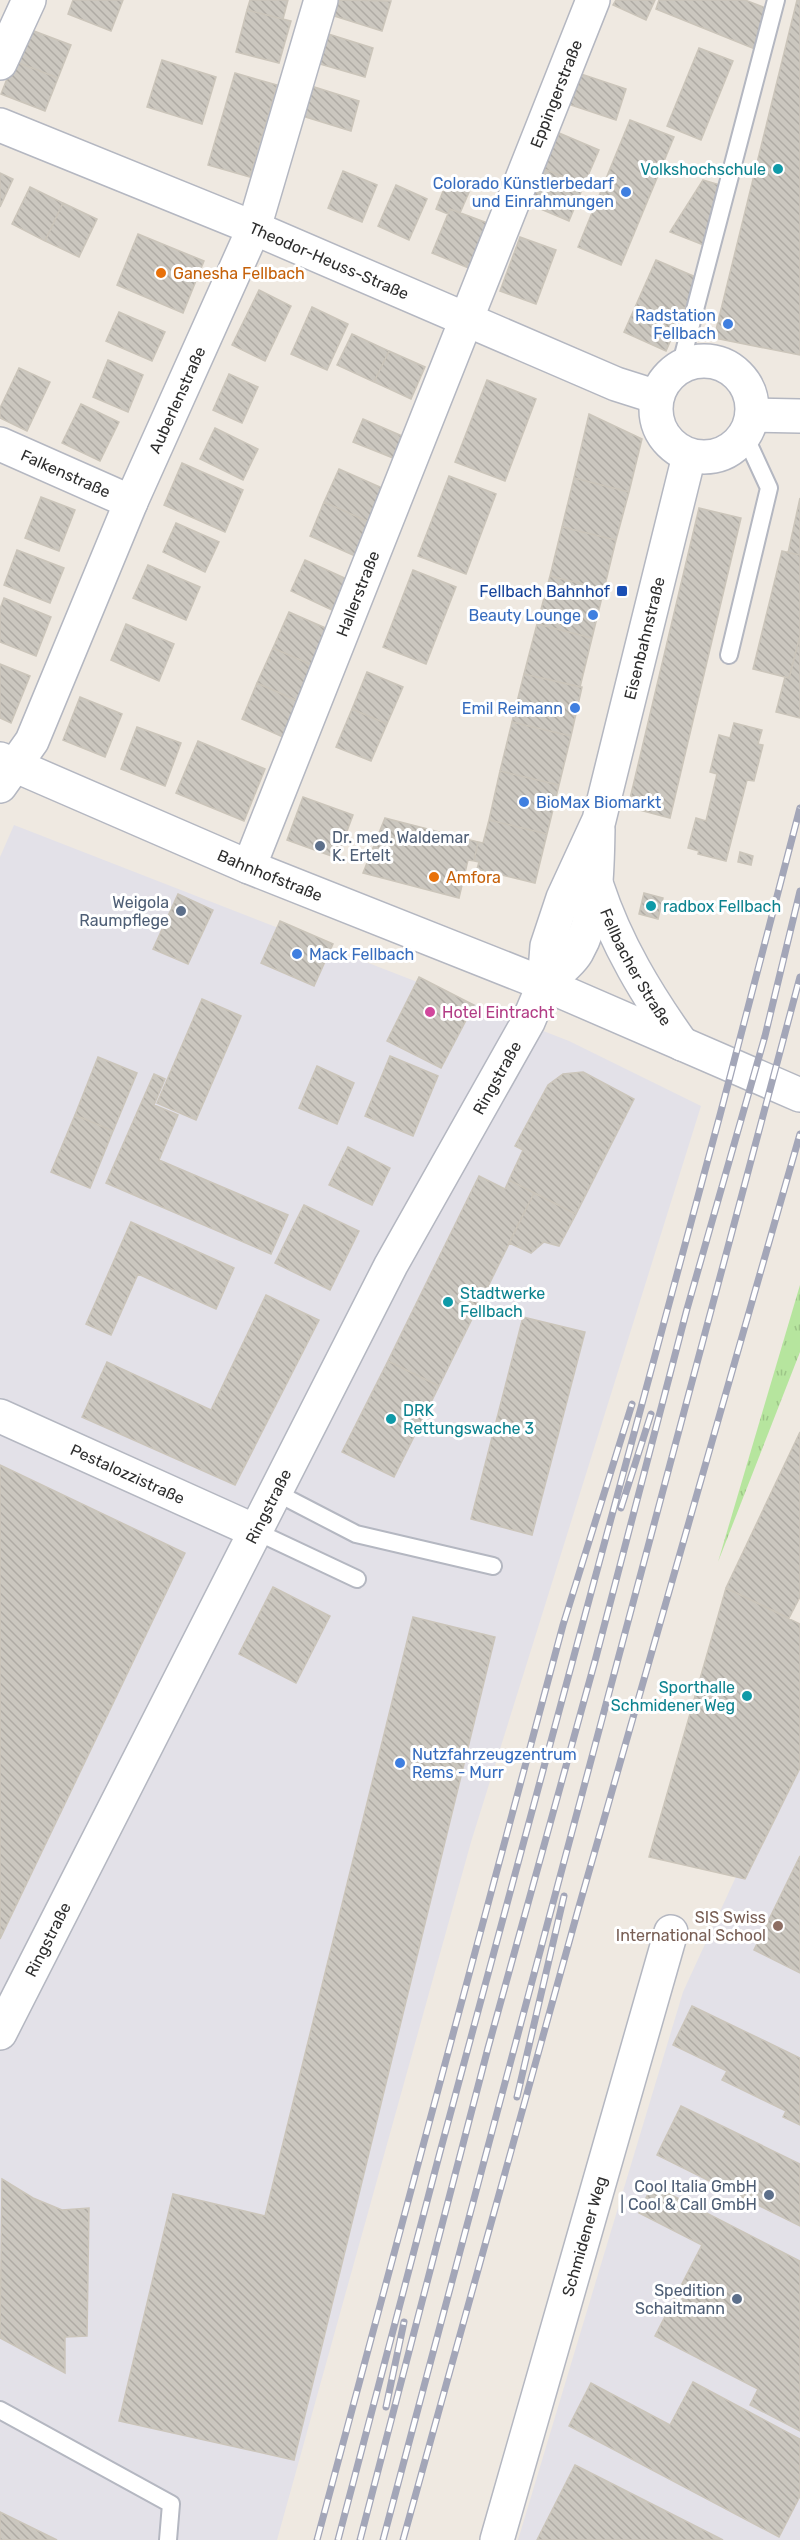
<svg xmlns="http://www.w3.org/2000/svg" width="800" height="2540" viewBox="0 0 800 2540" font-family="Rubik,sans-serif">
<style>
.industrial{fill:#e3e1e8}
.grass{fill:url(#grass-tufts)}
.building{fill:url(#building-back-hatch);stroke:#cbc5ba;stroke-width:1.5}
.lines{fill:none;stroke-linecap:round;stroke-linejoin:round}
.service-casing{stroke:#b4b7c1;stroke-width:20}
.minor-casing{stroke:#b4b7c1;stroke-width:36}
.tertiary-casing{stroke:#b4b7c1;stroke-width:36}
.service{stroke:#fff;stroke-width:16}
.minor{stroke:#fff;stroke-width:33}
.tertiary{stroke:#fff;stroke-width:33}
.rail-casing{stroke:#a3a6b8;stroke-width:7}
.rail{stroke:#fff;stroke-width:4.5;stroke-dasharray:14;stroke-linecap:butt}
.culture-dot{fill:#0f9aa8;stroke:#fff;stroke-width:2}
.shop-dot{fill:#3f7fe0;stroke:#fff;stroke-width:2}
.food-dot{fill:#e8710a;stroke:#fff;stroke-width:2}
.transit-dot{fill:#1a4fb4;stroke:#fff;stroke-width:2}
.service-dot{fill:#5c6f8a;stroke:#fff;stroke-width:2}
.hotel-dot{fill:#d1479c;stroke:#fff;stroke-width:2}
.education-dot{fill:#8d6e63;stroke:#fff;stroke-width:2}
.labels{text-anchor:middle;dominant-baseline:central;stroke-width:6;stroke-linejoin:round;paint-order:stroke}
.street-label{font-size:16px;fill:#2e2e2e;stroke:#fff}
.culture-label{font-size:16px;fill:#0d838f;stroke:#fff;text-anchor:start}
.shop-label{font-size:16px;fill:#366cbe;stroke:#fff;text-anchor:end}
.food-label{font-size:16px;fill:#c56008;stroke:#fff;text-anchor:start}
.transit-label{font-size:16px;fill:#164399;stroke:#fff;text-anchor:end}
.service-label{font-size:16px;fill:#4e5e75;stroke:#fff;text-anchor:end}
.hotel-label{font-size:16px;fill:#b23c85;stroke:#fff;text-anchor:start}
.education-label{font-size:16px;fill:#785e54;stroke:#fff;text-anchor:end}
</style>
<defs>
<pattern id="grass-tufts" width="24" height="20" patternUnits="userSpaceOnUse" patternTransform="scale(1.5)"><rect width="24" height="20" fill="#b6e59e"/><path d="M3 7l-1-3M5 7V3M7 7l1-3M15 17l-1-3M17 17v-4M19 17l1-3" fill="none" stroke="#9dc588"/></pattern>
<pattern id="building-back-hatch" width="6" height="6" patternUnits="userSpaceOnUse" patternTransform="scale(1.5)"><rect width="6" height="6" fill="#cbc7bf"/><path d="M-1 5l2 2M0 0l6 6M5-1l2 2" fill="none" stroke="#afaba4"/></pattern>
</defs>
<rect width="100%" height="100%" fill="#efe9e1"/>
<path class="industrial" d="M14,825l555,216 132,65 -230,736 -194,698h-277v-1683z
M800,1737v803h-282l165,-548z"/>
<path class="grass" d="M800,1285v67l-82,210z"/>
<path class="building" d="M73,0h50l-12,31 -43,-17z
M250,0h38l-5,19 -36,-9z
M335,0l56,1 -9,30 -51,-16z
M616,0h39l-9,20 -33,-15z
M659,0h86l26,10 -16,39 -99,-40z
M797,0h3v355l-86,-17z
M247,10l44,11 -12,42 -43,-11z
M26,28l45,17 -13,33 -44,-17z
M322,32l51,16 -8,29 -52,-15z
M699,48l34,13 -32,79 -34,-14z
M162,60l54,17 -14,47 -55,-17z
M14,61l44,17 -13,33 -44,-17z
M572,71l54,18 -10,31 -54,-18z
M235,73l42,12 -27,92 -42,-12z
M308,85l51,16 -8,30 -52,-16z
M630,120l44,17 -53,128 -43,-18z
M559,133l40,17 -15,35 -40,-16z
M544,169l40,16 -15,36 -40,-17z
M343,171l34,14 -15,37 -34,-14z
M0,173l13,6 -13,28z
M703,180l17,5 -14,61 -36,-14z
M447,181l23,9 -10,23 -10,-4 -2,5 -12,-5z
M396,185l31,14 -18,41 -31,-14z
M30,187l33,16 -18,38 -33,-17z
M63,203l34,16 -18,38 -34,-16z
M450,209l40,15 -19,45 -39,-16z
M138,234l66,27 -21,52 -66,-28z
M520,237l36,13 -20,54 -36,-13z
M656,260l42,18 -32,73 -42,-19z
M259,290l32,16 -26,55 -33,-16z
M312,307l36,17 -21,46 -36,-16z
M119,312l46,20 -13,29 -46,-20z
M352,334l37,17 -15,31 -37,-17z
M389,351l36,16 -14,32 -37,-17z
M108,360l35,15 -15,37 -35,-15z
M19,368l31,14 -23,49 -27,-13v-10z
M229,374l29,13 -16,36 -29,-13z
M487,380l49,19 -31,82 -50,-19z
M81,404l38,18 -19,39 -38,-18z
M589,414l53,25 -13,53 -55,-14z
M363,419l39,17 -9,22 -40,-16z
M215,428l43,21 -15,31 -43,-21z
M182,463l61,27 -18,42 -61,-27z
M339,469l52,23 -15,33 -52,-23z
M449,476l47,18 -30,80 -48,-18z
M574,478l55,14 -13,48 -54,-13z
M41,497l34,13 -16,41 -34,-13z
M800,498v57l-12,-2z
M324,502l52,23 -14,34 -52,-23z
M699,508l42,10 -71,300 -42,-11z
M176,523l43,19 -14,30 -42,-20z
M562,527l54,13 -12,49 -54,-13z
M17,550l47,18 -14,35 -46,-18z
M782,551l18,4v81l-11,42 -36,-9z
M305,560l42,19 -15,31 -41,-19z
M148,565l52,22 -14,33 -53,-22z
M413,570l43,17 -30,77 -43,-17z
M550,576l54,13 -12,49 -55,-14z
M4,598l47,19 -15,39 -36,-14v-33z
M289,612l41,18 -16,36 -41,-18z
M126,624l48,20 -15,37 -48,-21z
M537,624l55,14 -12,49 -56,-13z
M800,636v82l-24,-6 9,-35 4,1z
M273,648l41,18 -16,35 -41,-18z
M0,664l30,12 -19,47 -11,-5z
M367,672l36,15 -16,37 -35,-15z
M524,674l58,13 -11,49 -59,-14z
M257,683l41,18 -15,36 -41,-18z
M80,697l42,17 -17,43 -42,-17z
M352,709l35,15 -16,37 -35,-14z
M512,722l59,14 -12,49 -59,-14z
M734,723l28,7 -4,14 5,1 -9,36 -7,-1 -21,81 -28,-7 1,-3 -11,-3 8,-30 10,3 11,-47 -7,-2 9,-37 11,3z
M137,727l44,16 -16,43 -44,-17z
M198,741l67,28 -21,52 -68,-28z
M500,771l59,14 -12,49 -58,-14z
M303,797l50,18 -16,43 -50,-18z
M385,818l93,24 -4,19 -6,-1 -9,38 -96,-25z
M489,820l58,14 -12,49 -58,-14 2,-7 -5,-1 4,-19 5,1z
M740,852l13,4 -2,9 -13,-3z
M644,893l19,5 -5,21 -19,-5z
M178,894l35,16 -25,54 -35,-15z
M280,921l53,23 -19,42 -53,-23z
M419,977l55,28 -33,63 -54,-27z
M202,999l39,17 -45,104 -39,-17z
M390,1056l48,20 -25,60 -48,-20z
M98,1057l39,16 -24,58 -38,-16z
M317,1066l37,17 -17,41 -38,-16z
M583,1072l51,27 -58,115 -67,-34 14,-30 -8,-4 33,-61 15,-11z
M154,1074l11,5 -11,26 24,10 -19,45 129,55 -17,39 -165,-71z
M75,1115l38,16 -23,57 -39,-16z
M348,1147l42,21 -18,37 -43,-20z
M479,1176l26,13 4,-9 25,13 -95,193 -51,-25z
M534,1193l42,21 -17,32 -15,-4 -13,11 -22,-10z
M304,1205l55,26 -29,59 -55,-27z
M131,1222l103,46 -18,41 -78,-35 -27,61 -25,-11z
M266,1295l53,25 -84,165 -153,-68 25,-55 104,48z
M523,1317l62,15 -53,203 -61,-16z
M388,1361l51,25 -45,91 -52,-25z
M800,1432v165l-11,21 -63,-30z
M0,1465l185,88 -185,386z
M273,1587l57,29 -34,67 -57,-29z
M726,1588l74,36v144l-55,111 -96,-22z
M413,1617l82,20 -201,823 -175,-39 54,-227 92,22z
M800,1856v117l-46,-23z
M692,2006l108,52v67l-17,-8 3,-6 -64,-31 5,-9 -54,-26z
M681,2106l119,58v62l-143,-71z
M2,2179l31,19 29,12 27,-2 -2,128 -22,1v36l-65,-35z
M652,2185l148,76v170l-50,-26 8,-16 -103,-53 47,-91 -63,-32z
M693,2382l107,57v57l-21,41 -210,-111 22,-43 79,42z
M575,2465l148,75h-186z
M0,2512l57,28h-57z"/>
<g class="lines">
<g class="service-casing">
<path id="service" d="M680,367l96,-367
M729,655l40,-167 -24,-52
M275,1492l81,42 137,32
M255,1531l102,48
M0,2410l171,94 -3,36"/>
</g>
<g class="minor-casing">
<g id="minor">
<path d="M0,63l29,-63"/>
<path id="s1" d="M0,125l254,103 362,156 41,13"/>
<circle cx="704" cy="409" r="48"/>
<path d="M752,415l48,1"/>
<path id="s2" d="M0,444l131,58"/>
<path id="s3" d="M0,786l32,-45 99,-239 123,-274 67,-228"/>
<path id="s4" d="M249,867l344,-867"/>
<path id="s5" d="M597,886c19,58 50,109 85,158"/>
<path d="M544,984c10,-9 26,-20 33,-32 21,-37 20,-82 21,-123"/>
<path id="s6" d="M0,1416l255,115"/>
<path id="s7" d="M0,2033l391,-768 137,-243 16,-38 3,-38 16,-48 36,-78 90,-364"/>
<path id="s8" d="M497,2540l174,-608"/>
</g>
</g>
<g class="tertiary-casing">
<g id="tertiary">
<path id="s9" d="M0,759l249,108 295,117 256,111"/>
</g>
</g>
<use href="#service" class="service"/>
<use href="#minor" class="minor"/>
<use href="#tertiary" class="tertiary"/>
<g class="rail-casing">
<path id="rail" d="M621,1508l30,-94
M517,2097l47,-201
M386,2407l18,-85
M317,2540l246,-915 69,-221
M338,2540l102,-388 280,-1037 80,-307
M360,2540l128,-492 107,-387 92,-352 78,-273 35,-145
M383,2540l417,-1563
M403,2540l175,-630 222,-776"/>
</g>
<use href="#rail" class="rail"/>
</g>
<g class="culture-dot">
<circle cx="778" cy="169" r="6"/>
<circle cx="651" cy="906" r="6"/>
<circle cx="448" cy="1302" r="6"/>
<circle cx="391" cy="1419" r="6"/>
<circle cx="747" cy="1696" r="6"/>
</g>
<g class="shop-dot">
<circle cx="626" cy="192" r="6"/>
<circle cx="728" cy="324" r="6"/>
<circle cx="593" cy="615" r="6"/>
<circle cx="575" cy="708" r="6"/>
<circle cx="524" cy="802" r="6"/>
<circle cx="297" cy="954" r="6"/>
<circle cx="400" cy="1763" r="6"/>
</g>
<g class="food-dot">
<circle cx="161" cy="273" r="6"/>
<circle cx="434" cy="877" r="6"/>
</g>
<rect class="transit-dot" x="616" y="585" width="12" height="12" rx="3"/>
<g class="service-dot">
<circle cx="320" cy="846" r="6"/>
<circle cx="181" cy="911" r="6"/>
<circle cx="769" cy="2195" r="6"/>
<circle cx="737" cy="2299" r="6"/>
</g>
<circle class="hotel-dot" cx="430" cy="1012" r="6"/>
<circle class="education-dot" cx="778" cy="1926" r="6"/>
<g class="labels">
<g class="street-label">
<text stroke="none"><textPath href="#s4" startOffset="832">Eppingerstraße</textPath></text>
<text stroke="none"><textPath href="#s1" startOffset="356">Theodor-Heuss-Straße</textPath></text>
<text stroke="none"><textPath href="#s3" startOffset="426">Auberlenstraße</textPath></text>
<text stroke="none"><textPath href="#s2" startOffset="72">Falkenstraße</textPath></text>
<text stroke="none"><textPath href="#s4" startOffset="294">Hallerstraße</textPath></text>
<text stroke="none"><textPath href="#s7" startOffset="1544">Eisenbahnstraße</textPath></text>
<text stroke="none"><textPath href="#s9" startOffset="294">Bahnhofstraße</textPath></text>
<text stroke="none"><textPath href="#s5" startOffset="90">Fellbacher Straße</textPath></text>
<text stroke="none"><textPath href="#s7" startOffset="1077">Ringstraße</textPath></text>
<text stroke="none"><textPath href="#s6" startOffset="140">Pestalozzistraße</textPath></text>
<text stroke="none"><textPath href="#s7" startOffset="591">Ringstraße</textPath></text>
<text stroke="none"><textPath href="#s7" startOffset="105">Ringstraße</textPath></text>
<text stroke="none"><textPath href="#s8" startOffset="316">Schmidener Weg</textPath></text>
</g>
<g class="culture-label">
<text x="766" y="169" text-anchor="end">Volkshochschule</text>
<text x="663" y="906">radbox Fellbach</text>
<text x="460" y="1293">Stadtwerke<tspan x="460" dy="18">Fellbach</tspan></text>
<text x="403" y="1410">DRK<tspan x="403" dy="18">Rettungswache 3</tspan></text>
<text x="735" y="1687" text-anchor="end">Sporthalle<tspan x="735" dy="18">Schmidener Weg</tspan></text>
</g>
<g class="shop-label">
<text x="614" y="183">Colorado Künstlerbedarf<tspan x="614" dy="18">und Einrahmungen</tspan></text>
<text x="716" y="315">Radstation<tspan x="716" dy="18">Fellbach</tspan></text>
<text x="581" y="615">Beauty Lounge</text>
<text x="563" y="708">Emil Reimann</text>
<text x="536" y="802" text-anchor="start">BioMax Biomarkt</text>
<text x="309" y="954" text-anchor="start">Mack Fellbach</text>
<text x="412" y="1754" text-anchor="start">Nutzfahrzeugzentrum<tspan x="412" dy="18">Rems - Murr</tspan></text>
</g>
<g class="food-label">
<text x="173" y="273">Ganesha Fellbach</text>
<text x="446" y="877">Amfora</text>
</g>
<g class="transit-label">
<text x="610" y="591">Fellbach Bahnhof</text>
</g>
<g class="service-label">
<text x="332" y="837" text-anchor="start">Dr. med. Waldemar<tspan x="332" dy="18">K. Ertelt</tspan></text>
<text x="169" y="902">Weigola<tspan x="169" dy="18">Raumpflege</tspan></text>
<text x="757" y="2186">Cool Italia GmbH<tspan x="757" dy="18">| Cool &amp; Call GmbH</tspan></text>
<text x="725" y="2290">Spedition<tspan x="725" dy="18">Schaitmann</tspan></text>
</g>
<g class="hotel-label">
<text x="442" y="1012">Hotel Eintracht</text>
</g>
<g class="education-label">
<text x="766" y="1917">SIS Swiss<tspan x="766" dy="18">International School</tspan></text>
</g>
</g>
</svg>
